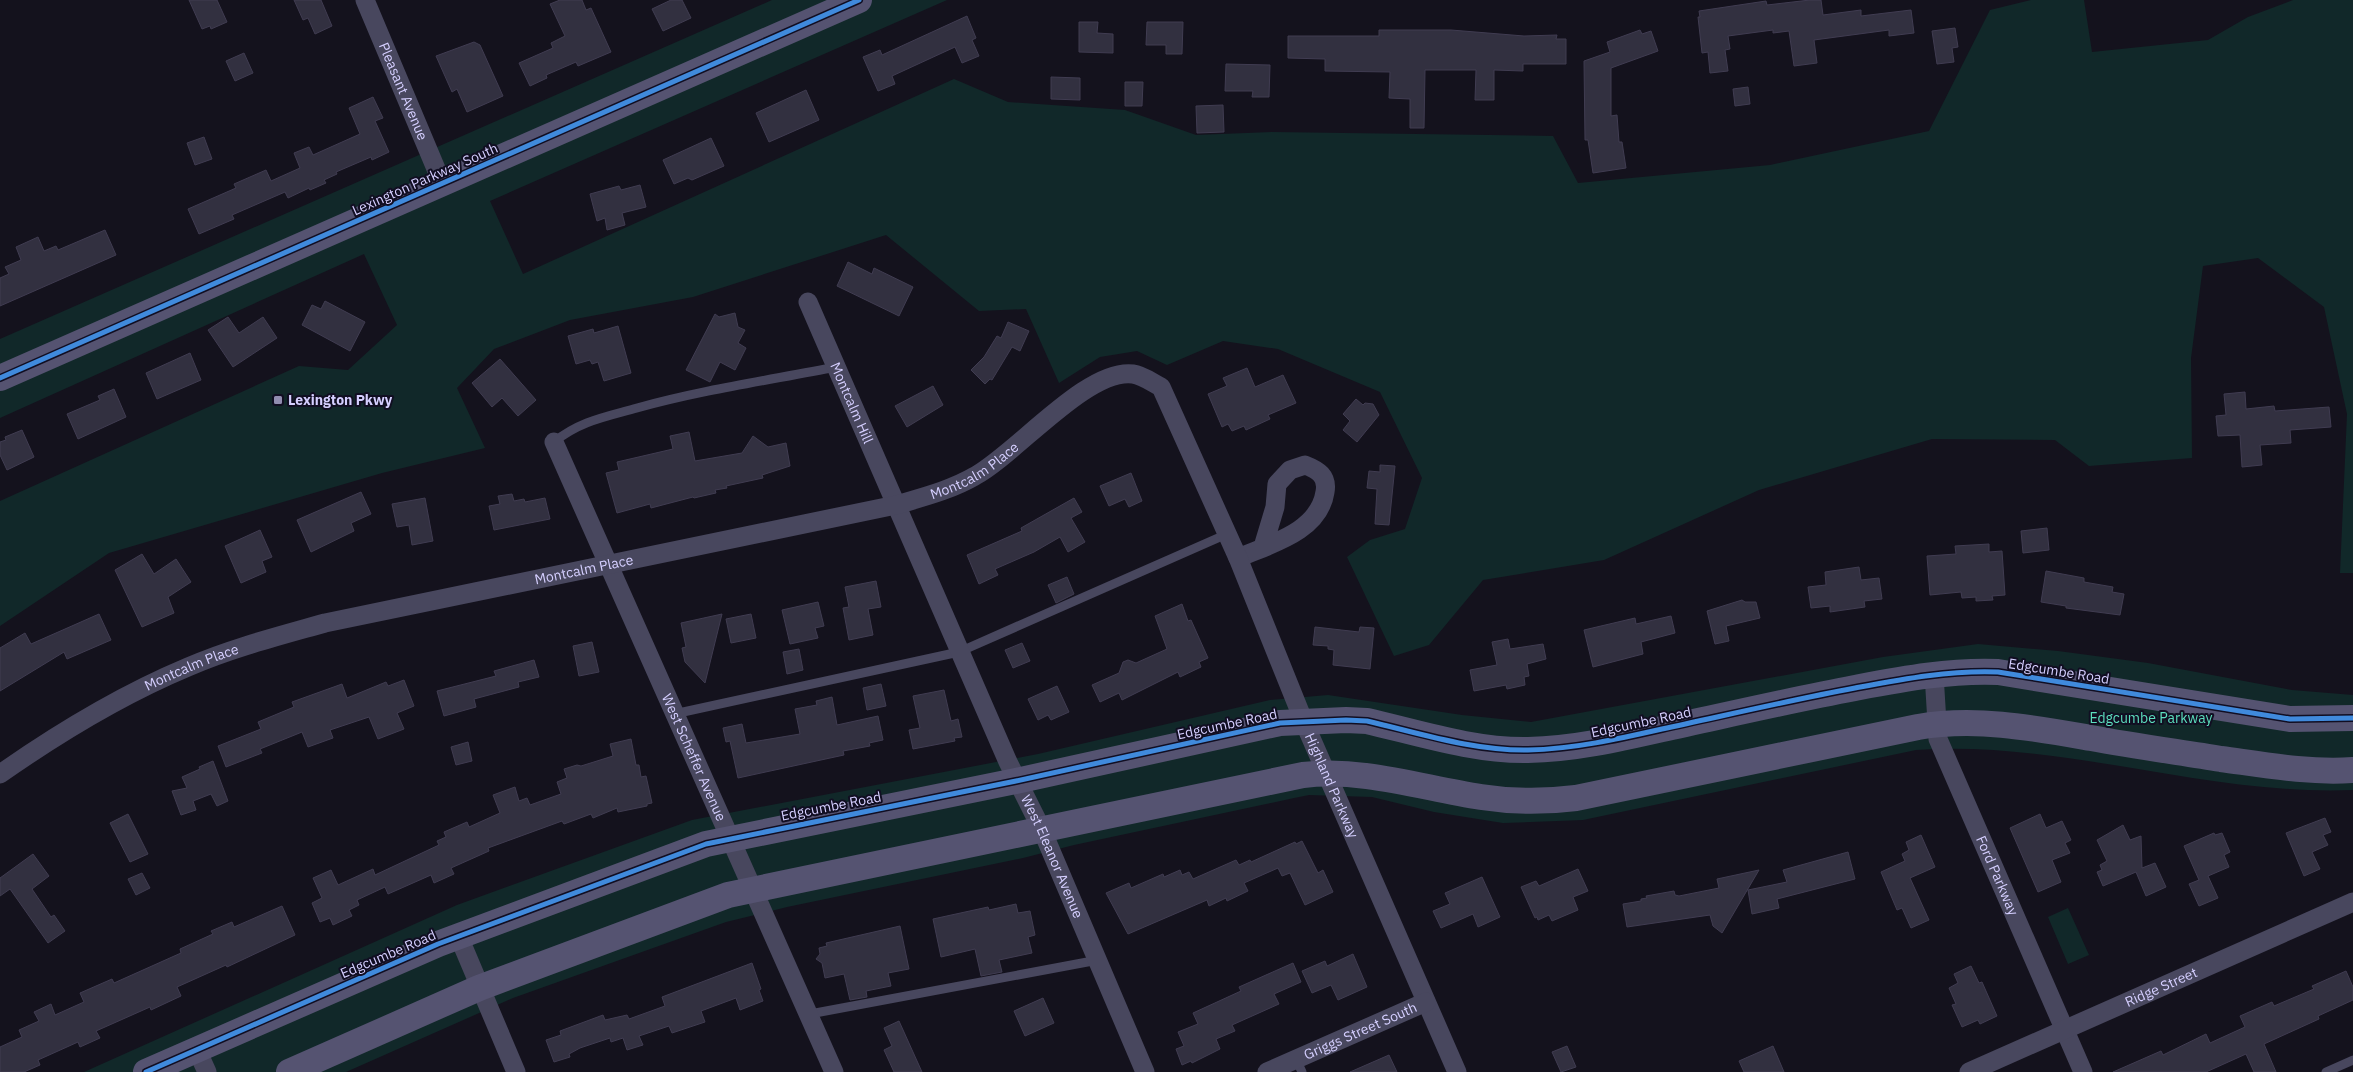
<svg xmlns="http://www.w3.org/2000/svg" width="2353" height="1072" viewBox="0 0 2353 1072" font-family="'IBM Plex Sans',sans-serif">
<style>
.green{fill:#112829}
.building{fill:#323040;stroke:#403c51}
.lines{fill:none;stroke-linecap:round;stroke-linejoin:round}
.lane{stroke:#48475e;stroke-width:9}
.street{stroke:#48475e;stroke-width:19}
.secondary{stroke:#555371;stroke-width:26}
.cycleway-casing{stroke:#110e22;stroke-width:8}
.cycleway{stroke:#408adc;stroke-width:5}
.poi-dot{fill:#918db0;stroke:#110e22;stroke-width:2}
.labels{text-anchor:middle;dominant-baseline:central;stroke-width:4;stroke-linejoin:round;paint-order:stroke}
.street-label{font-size:14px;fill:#d5cfff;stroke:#110e22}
.poi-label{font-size:14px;font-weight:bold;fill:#d5cfff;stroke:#110e22;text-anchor:start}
.park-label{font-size:14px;fill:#5cdfbe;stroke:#110e22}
</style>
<rect width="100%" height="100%" fill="#14121d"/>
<path class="green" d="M772,0h175l-457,201 33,73 431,-195 54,23 117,8 71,25 76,-3 281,4 25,47 192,-18 159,-34 61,-121 41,-10h53l8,52 116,-12 40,-23 45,-17h60v573h-13l7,-159 -23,-107 -66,-49 -55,8 -12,92 1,100 -103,8 -34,-26 -123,-1 -173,51 -155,70 -121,20 -54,65 -35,11 -47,-99 23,-17 35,-11 17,-51 -42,-86 -102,-43 -55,-8 -56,24 -30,-14 -37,6 -41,26 -33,-74 -47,2 -93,-76 -193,62 -123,23 -76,29 -37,39 28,60 -103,25 -273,80 -109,73v-125l299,-135 49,4 49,-45 -33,-71 -364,164v-79z
M1978,644l80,7 90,12 144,27 61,5v95c-147,6 -290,-50 -437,-40l-333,70 -80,3 -69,-11 -62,-15 -63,-2 -15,3 -220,47 -51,13 -236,49 -61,15 -213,76 -167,74h-262l373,-167 235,-85 346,-66 232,-54 58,-5 134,20 69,7 352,-65z
M2068,908l21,47 -21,9 -20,-47z"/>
<path class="building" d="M189,0h28l10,22 -16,7 -1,-3 -8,3z
M294,0h27l11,26 -17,8 -7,-16 -5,2z
M560,0h22l4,10 5,-2 20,44 -33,14 -2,-4 -30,13 1,3 -17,8 -11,-23 34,-15 -2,-5 14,-7 -15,-32z
M671,0h11l9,18 -28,13 -11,-22z
M1810,0h11l2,15 38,-5v6l50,-6 3,23 -25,3v-6l-75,10 3,23 -23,3 -5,-35 -16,2v-3l-45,6 2,13 -5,1 3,21 -18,2 -2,-21 -6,1 -4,-36h2l-1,-6 67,-10 1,4z
M967,16l9,22 -4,2 7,16 -17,7 -7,-16 -63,29 3,8 -17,7 -15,-34 17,-7 2,5z
M1079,22h19l-1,11 16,1v19l-34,-1z
M1147,22h36l-1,32h-16v-9h-20z
M1955,28l3,19 -6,1 2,14 -17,2 -5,-33z
M1379,30h72l73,6 33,-1 -1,4h10v25h-43v7l-29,-1v30h-19l1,-30h-51l-1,58h-14v-29l-21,-1 1,-26 -65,-1v-12l-37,-1v-22h91z
M1640,30l2,4 9,-3 7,20 -47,17v48l6,-1 2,27h3l4,26 -33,5 -5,-33h-3l-1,-79 26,-9 -3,-10z
M474,42l6,3 23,51 -36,16 -10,-23 -5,3 -16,-36z
M244,53l9,20 -18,8 -9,-20z
M1226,64l44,1 -1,32h-17l1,-6h-28z
M1051,77l29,1v22l-29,-1z
M1125,82h18l-1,24h-17z
M1748,87l2,17 -15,2 -2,-17z
M806,90l13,30 -50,22 -13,-29z
M373,97l10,21 -8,3 14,31 -17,8 -1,-3 -35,15 1,2 -13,6 2,3 -16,7 -1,-2 -21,10 -3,-6 -53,23 2,4 -35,15 -11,-25 48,-21 -2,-4 32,-14 5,11 29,-13 -6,-15 15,-6 4,8 47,-21 -11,-26z
M1223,105l1,27 -27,1 -1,-27z
M204,137l8,22 -17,6 -8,-22z
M711,138l13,28 -32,14 -4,-2 -14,6 -11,-24z
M640,185l6,22 -24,6 3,12 -18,5 -2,-12 -8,3 -7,-27 29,-8 2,4z
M105,230l11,25 -116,51v-28l9,-4 -4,-7 16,-7 -5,-13 22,-10 6,14 12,-5 2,4z
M848,262l24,12 2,-6 39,19 -14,29 -62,-30z
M325,301l40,21 -15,29 -48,-26 10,-20 9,4z
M735,313l3,14 7,3 -7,13 8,5 -11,22 -15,-8 -10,20 -24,-12 29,-56 4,3z
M228,317l11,16 24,-16 14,21 -44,29 -25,-37z
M1008,322l21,9 -9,20 -8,-4 -20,33 -2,-1 -5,5 -14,-14 13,-13 13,-21 4,2z
M618,326l13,47 -27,8 -6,-19 -6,2 -2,-4 -14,4 -8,-28 25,-7 1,4z
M190,353l11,27 -44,19 -11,-26z
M500,359l36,41 -18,16 -16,-18 -10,9 -20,-24z
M1247,368l8,19 28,-12 13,28 -28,12 2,4 -24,11 -2,-4 -12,5 -4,-7 -6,3 -14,-33 19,-8 -4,-8z
M933,386l10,19 -36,22 -12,-21z
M114,389l12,28 -48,22 -11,-25 33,-14 -2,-4z
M2245,392l1,17 28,-3 1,5 54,-4 2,20 -41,3 1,13 -31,2 2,20 -20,2 -2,-32 -22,1 -2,-20 10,-1 -2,-21z
M1356,399l7,6 2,-2 8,1 6,11 -22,27 -14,-12 7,-9 -7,-7z
M22,430l12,27 -27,13 -7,-15v-13l6,-2 -1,-3z
M689,432l6,29 47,-8 11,-17 15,11 18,-4 4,23 -28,9 1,3 -37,8 1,2 -12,2 1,3 -22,5 -1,-1 -42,11 -1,-4 -33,9 -11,-40 13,-3 -2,-8 56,-13 -3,-13z
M1380,465l15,1 -6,59 -14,-1 2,-35 -10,-1 2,-17 11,1z
M1131,473l11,28 -13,6 -4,-8 -16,7 -9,-20z
M361,492l10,22 -20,9 3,8 -43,21 -14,-32z
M512,494l2,7 10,-2 1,3 20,-4 5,21 -56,11 -5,-24 11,-2 -2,-8z
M425,498l8,43 -21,4 -3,-20 -12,2 -5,-23z
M1074,498l8,14 -11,6 14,24 -17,10 -8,-15 -26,15 -39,17 3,6 -19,9 -12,-29 55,-24 -1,-3z
M2047,528l2,22 -26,3 -2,-22z
M260,530l12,27 -10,4 4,11 -25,11 -16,-37z
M1989,544v8l13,-1 3,44 -13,1 1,4 -17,1v-4l-14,1 -1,-6 -31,3 -3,-39 29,-2 -1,-8z
M142,554l12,20 22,-15 15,23 -23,15 6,16 -32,14 -27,-57z
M1859,567l2,13 18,-2 3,21 -18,2 1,6 -35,5v-6l-19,2 -3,-21 18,-2 -1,-13z
M2046,571l38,7v4l29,5 -1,5 12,2 -4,21 -54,-7v-2l-25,-4z
M1067,577l7,17 -18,9 -8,-18z
M876,581l5,26 -13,2 5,26 -24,5 -6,-32 6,-1 -4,-20z
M1742,600l3,2h11l4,16 -34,8 3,15 -14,3 -8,-33z
M818,602l6,24 -9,2 3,10 -28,6 -8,-34z
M1182,604l6,17 3,-1 17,38 -9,4 2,5 -21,10 -2,-5 -56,28 -3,-7 -19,9 -8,-17 27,-12 4,-11 5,-2 8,3 31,-14 -12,-33z
M99,614l12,26 -44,19 -3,-7 -64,39v-43l25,-15 6,11z
M722,614l-17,69 -20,-21 -3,-14 4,-1 -5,-24z
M751,614l5,24 -25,5 -5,-24z
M1671,616l4,17 -34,9 2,12 -50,13 -9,-37 51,-12 1,6z
M1315,627l44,5 1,-5 14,1 -4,41 -37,-4 1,-15 -6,-1v-3l-15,-1z
M1508,639l2,10 33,-5 3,15 -19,5 2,12 -5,1 1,8 -18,4 -1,-4 -32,6 -4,-21 27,-5 -5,-23z
M592,642l7,30 -20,4 -6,-30z
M1022,643l8,18 -17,7 -8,-18z
M799,649l4,21 -16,4 -4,-22z
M534,660l5,17 -21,5 1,5 -45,12 2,8 -32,9 -7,-25 59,-15 -2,-5z
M404,680l10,26 -17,7 7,16 -26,10 -9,-22 -39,13 3,8 -25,9 -6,-15 -42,17 2,4 -36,14 -8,-21 43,-17 -3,-7 36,-15 -2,-5 50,-18 5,14 39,-16 2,4z
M881,684l5,22 -19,4 -4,-22z
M1057,686l12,26 -18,8 -3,-5 -10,5 -10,-21z
M944,690l7,31 7,-2 4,18 -8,1 1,3 -42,8 -4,-19 11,-2 -7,-32z
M832,697l5,28 41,-9 5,24 -14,3 1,3 -27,5 1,4 -106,23 -8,-37 -4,1 -3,-14 19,-4 4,19 54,-9 -5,-25 22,-4 -1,-4z
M631,739l5,26h3l2,12 5,-1 6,27 -5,1v2l-29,6 -1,-4 -24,10 -2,-4 -27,10 -2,-3 -74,27 1,3 -38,17 3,6 -20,9 -3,-8 -43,19 -3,-7 -28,13 2,5 -10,5 3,6 -19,9 -3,-7 -10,4 -8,-19 10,-5 -9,-20 18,-8 7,15 35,-16 2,6 64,-30 -2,-4 9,-4 -2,-5 23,-10 2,5 31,-14 -7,-18 22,-8 4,14 8,-3 3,7 31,-11 -4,-12 10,-4 -3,-9 13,-4 4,1 32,-10 -3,-12z
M468,742l4,19 -16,4 -5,-18z
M213,761l15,40 -11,5 -6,-12 -18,7 3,9 -15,5 -9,-24 15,-3 -5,-11 18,-8 -1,-2z
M128,814l20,40 -18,8 -20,-39z
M2040,814l6,14 16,-7 9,19 -6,3 5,10 -18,7 9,22 -23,10 -28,-64z
M2325,818l6,14 -8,3 5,10 -16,7 8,17 -16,7 -18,-43z
M2123,825l7,15 11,-4 1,32 13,-5 11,24 -20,9 -10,-24 -33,14 -6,-14 5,-2 -2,-5 7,-4 -10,-21z
M2214,833l1,2 7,-2 8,19 -6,3 5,12 -21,9 10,22 -19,8 -10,-22 10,-4 -15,-34z
M1921,835l14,32 -25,11 19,42 -18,8 -9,-20 -5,2 -16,-38 24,-11 -3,-7 7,-4 -3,-8z
M1302,841l16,32 5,-3 10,22 -28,13 -15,-32 -8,3 -4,-8 -34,15 4,8 -21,10 -1,-3 -17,8 -2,-6 -79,34 -22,-41 23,-10 2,5 32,-14 1,3 16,-7 2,5 7,-3 4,7 43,-19 3,5 11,-5 1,2 44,-20 1,2z
M1848,852l7,27 -78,20 2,9 -27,6 -4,-24 39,-8 -4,-12z
M33,854l16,22 -17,13 19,28 3,-2 11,16 -17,12 -38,-54 -10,7v-18z
M1578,869l10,22 -15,6 5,13 -26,11 -3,-6 -11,5 -1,-3 -2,1 -14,-31 15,-6 3,5z
M1759,870l-37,63 -9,-7 -3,-11 -83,12 -4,-23 18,-3v-2l6,-1 -1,-2 28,-5 1,4 4,1 40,-8 -2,-9z
M142,873l8,15 -14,7 -8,-16z
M1482,877l18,40 -22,10 -5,-13 -32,14 -8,-17 17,-7 -5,-11z
M1016,904l2,9 12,-2 5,24 -7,2 4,16 -33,7 3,12 -21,4 -6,-27 -34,8 -8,-38 55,-12 1,3z
M282,906l13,29 -68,32 -1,-2 -49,22 4,9 -30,14 -1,-3 -54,24 4,7 -20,9 -2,-5 -40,18 2,5 -16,7h-24v-25l22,-10 -3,-7 20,-9 -5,-9 17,-8 4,11 29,-13 -4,-9 32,-14 2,4 67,-30 -1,-4 33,-15 -2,-3 21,-9 2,5z
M900,926l9,43 -21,4 3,13 -25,5 1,6 -17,3 -6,-26 -19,4 -3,-15 -6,-4 4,-5 -1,-6 8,-2 -1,-3z
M1353,954l14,33 -29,13 -7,-15 -19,8 -10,-22 23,-10 2,5z
M752,963l9,26 -2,1 4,11 -23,9 -4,-12 -35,13 4,11 -33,11 -3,-7 -30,10 4,9 -16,5 -4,-12 -12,4 -1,-4 -30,10 -11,6 1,3 -16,5 -8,-22 15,-5 -1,-4 43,-16 2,5 22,-5 2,4 36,-13 -3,-9z
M1293,963l8,19 -27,12 5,10 -47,21 3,6 -19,8 4,10 -28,14 -1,-2 -9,4 -6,-16 8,-3 -6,-14 20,-8 -5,-11 48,-22 -2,-4z
M1971,966l8,17 3,-1 15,34 -17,8 -2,-4 -16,7 -10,-22 4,-1 -7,-16 9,-5 -4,-9z
M2346,971l7,16v13l-35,16 1,3 -55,25 12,28h-22l-8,-18 -40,18h-93l48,-21 2,4 43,-21 4,9 35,-16 -5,-11 32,-14 2,4 40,-17 -2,-3z
M1043,998l11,25 -29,13 -11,-25z
M899,1021l23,51h-28l-10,-22 8,-4 -8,-18z
M1567,1046l9,21 -15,5 -9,-20z
M1773,1046l11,26h-40l-5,-11z
M1389,1055l8,17h-47z"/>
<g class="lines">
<path class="lane" d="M554,442c26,-21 51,-25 83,-34 65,-18 133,-28 199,-41
M674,714l285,-62 268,-118
M810,1014l288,-54
M1296,1059l6,13
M2326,1072l27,-12"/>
<g class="street">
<path id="s1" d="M365,0l77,183"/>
<path id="s2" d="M808,302l200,460 34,68 103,242"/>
<path id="s3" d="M554,442l280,630"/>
<path d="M1238,558c32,-14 81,-26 87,-66 3,-16 -7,-22 -20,-27l-15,5 -13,14 -2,23 -12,40"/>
<path id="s4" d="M1934,674l4,65 145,333"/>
<path id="s5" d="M0,774c60,-42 121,-79 188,-107 44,-19 91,-31 137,-44l571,-118c27,-8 55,-15 79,-29 42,-23 112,-108 158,-102 9,1 20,9 28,13l77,171 66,164 153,350"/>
<path d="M459,937l57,135"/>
<path d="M197,1050l10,22"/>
<path id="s6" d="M1267,1072l159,-70"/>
<path id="s7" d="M1969,1072l384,-170"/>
</g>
<path class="secondary" d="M0,378l859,-378
M146,1072l292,-128 268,-100 310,-63 264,-58 66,-3 21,1c52,12 107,30 161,29 46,-1 90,-11 134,-21 65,-14 129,-29 193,-41 48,-9 95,-18 143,-16l292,47 63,-1
M289,1072l190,-84 249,-93 575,-120c61,-7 119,13 178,22 32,5 63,5 95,1l342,-71c58,-10 116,1 173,11 43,8 87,14 130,21 44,6 87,14 132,11"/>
<g class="cycleway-casing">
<path id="cycleway" d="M0,378l859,-378
M146,1072l292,-128 268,-100 310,-63 264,-58 66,-3 21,1c52,12 107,30 161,29 46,-1 90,-11 134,-21 65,-14 129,-29 193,-41 48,-9 95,-18 143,-16l292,47 63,-1"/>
</g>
<use href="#cycleway" class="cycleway"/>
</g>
<rect class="poi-dot" x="273" y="395" width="10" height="10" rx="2.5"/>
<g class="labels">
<g class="street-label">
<text stroke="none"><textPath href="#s1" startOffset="99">Pleasant Avenue</textPath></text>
<text transform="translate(425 179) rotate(-24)">Lexington Parkway South</text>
<text stroke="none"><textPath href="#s2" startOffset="110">Montcalm Hill</textPath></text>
<text stroke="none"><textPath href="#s5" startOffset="1030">Montcalm Place</textPath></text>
<text stroke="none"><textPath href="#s5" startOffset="625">Montcalm Place</textPath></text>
<text stroke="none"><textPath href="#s5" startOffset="220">Montcalm Place</textPath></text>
<text transform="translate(2059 671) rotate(9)">Edgcumbe Road</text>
<text transform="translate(1641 722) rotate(-12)">Edgcumbe Road</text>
<text transform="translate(1227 724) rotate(-12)">Edgcumbe Road</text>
<text stroke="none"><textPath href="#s3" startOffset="345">West Scheffer Avenue</textPath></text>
<text stroke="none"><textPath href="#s5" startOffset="1684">Highland Parkway</textPath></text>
<text transform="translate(831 806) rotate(-11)">Edgcumbe Road</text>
<text stroke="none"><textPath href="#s2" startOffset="606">West Eleanor Avenue</textPath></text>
<text stroke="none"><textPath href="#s4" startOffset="214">Ford Parkway</textPath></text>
<text transform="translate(388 954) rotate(-23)">Edgcumbe Road</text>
<text stroke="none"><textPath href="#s7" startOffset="210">Ridge Street</textPath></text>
<text stroke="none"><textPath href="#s6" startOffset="102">Griggs Street South</textPath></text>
</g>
<g class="poi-label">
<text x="288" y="400">Lexington Pkwy</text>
</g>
<g class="park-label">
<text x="2151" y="718">Edgcumbe Parkway</text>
</g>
</g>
</svg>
